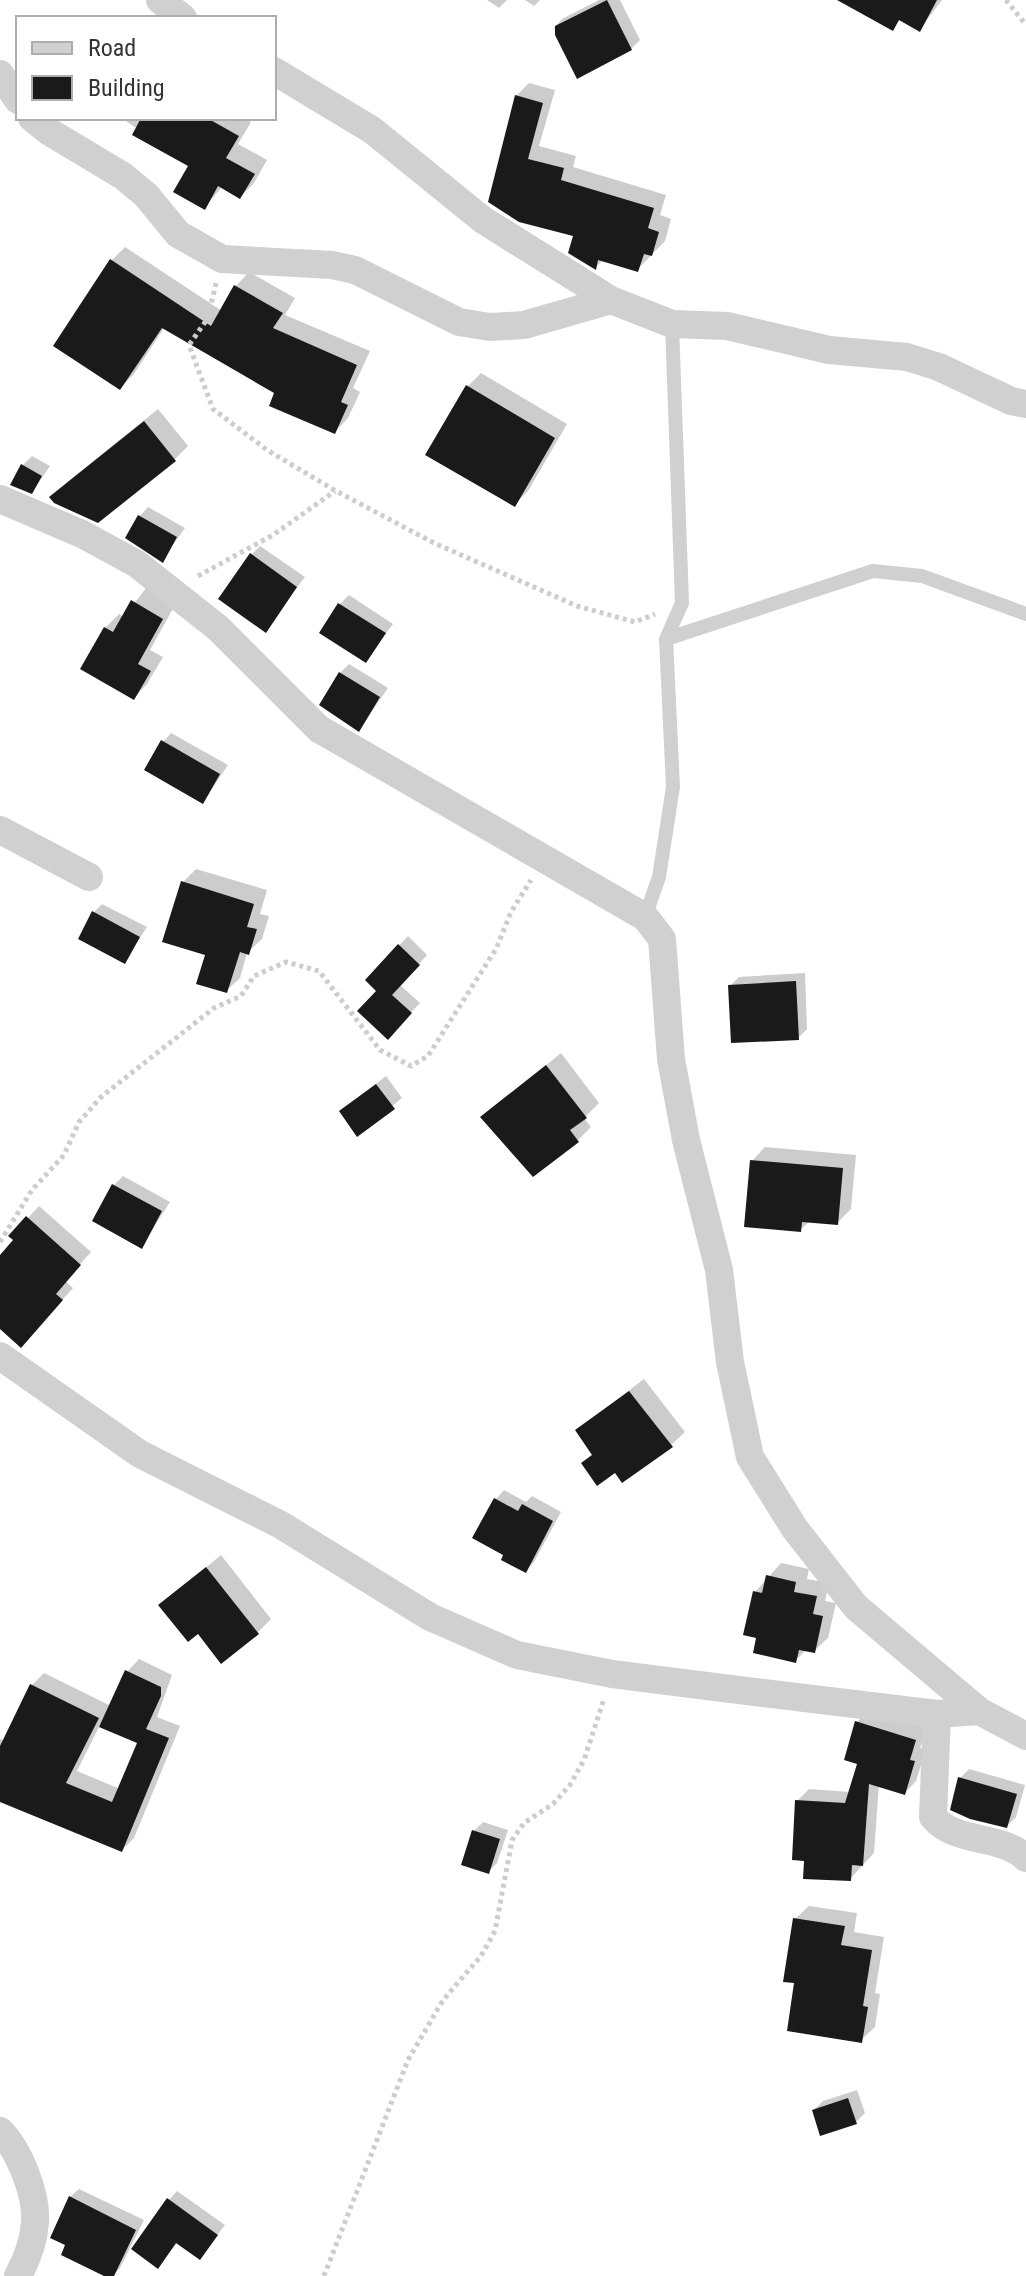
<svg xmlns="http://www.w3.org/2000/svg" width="1026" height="2276" viewBox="0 0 1026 2276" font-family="'Roboto Condensed',sans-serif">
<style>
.shadow{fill:#0003;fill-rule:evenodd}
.building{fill:#1a1a1a}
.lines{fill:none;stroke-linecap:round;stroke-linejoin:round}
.path{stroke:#cdcdcd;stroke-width:5;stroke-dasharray:4 4;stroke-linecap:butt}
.service{stroke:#d0d0d0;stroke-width:14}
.minor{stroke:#d0d0d0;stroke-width:28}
</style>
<rect width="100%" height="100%" fill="#fff"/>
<path class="shadow" d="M487,0h20l-8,8z
M525,0h15l-6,6z
M599,0h21l20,40 -9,9 -53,27 -24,-48 8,-9z
M858,0h84l-22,29 -19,-10 -9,9z
M529,83l26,7 -16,56 37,10 -3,11 93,28 -6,20 11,4 -6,22 -28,29 -34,-10 -8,8 -19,-33 -56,-14 -4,-125z
M127,118h116l8,4 -13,22 29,16 -13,23 -14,14 -18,-10 -17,20 -15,-42 -64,-44z
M125,247l97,64 14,-25 13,-14 46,26 -10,17 85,36 -17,37 7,4 -12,26 -13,14 -58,-39 -113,-65 -30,46 -14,14 -8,-128z
M481,373l86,51 -39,67 -14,14 -46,-119z
M158,409l30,37 -13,13 -110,25z
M32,456l18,10 -18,26 -9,-27z
M148,507l37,21 -23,32 -22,-44z
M260,546l45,31 -40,53 -14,-75z
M146,588l29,17 -25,45 13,7 -16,27 -13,14 -29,-70 14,-14 5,3z
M349,595l44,29 -27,36 -26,-56z
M349,664l39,24 -29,42 -19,-57z
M171,733l57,32 -25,37 -40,-60z
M196,869l71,21 -7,24 9,2 -7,23 -15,14 -7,25 -14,13 -19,-37 -24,-72z
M102,904l45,23 -23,35 -31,-49z
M408,936l19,19 -27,30 20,18 -33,34 -8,-47 -12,-10z
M805,973l2,56 -9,9 -68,-52 9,-9z
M561,1053l38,50 -15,15 7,9 -13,13 -95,-23z
M386,1076l16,22 -44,36 -7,-31z
M765,1147l91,8 -5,54 -14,14 -27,-2 -10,9 -48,-69z
M123,1176l47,26 -29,45 -27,-62z
M39,1206l52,46 -26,29 8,7 -41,46 -32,-7v-69l16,-18 -5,-4z
M644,1379l41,53 -14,13 -55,25 -33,-7 11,-10 -17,-23z
M504,1490l22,12 6,-6 29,16 -27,50 -9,9 -19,-17 -10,-55z
M221,1555l50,64 -14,14 -59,-2 -37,-26z
M781,1563l28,6 -2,10 22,4 -4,18 11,2 -8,35 -14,13 -8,-1 -10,10 -37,-24 -4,-44z
M139,1659l33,16 -15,42 23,9 -46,112 -12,12 -122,-51v-60l5,2 27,-56 12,-12 67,33 16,-34zM100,1725l39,17 -19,47 -43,-18z
M869,1711l58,17 -7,20 6,1 -10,32 -11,12 -26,-8 -5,68 -24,26 -44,-20 -9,-58 12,-12 42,3 9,-29 -3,-41z
M969,1769l56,16 -9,32 -9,9 -47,-48z
M483,1822l25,8 -11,33 -9,9 -14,-41z
M809,1906l48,7 -3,19 30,5 -9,56 5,1 -5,33 -14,13 -65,-58 -1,-63z
M857,2090l8,23 -9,9 -42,-12 9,-9z
M79,2189l65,31 -24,48 -7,8 -45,-32 2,-47z
M177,2191l48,34 -25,33 -22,-16 -20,24 11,-66z"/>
<path class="building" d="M607,0l25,50 -55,29 -22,-44v-9z
M837,0h100l-17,32 -21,-12 -6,11z
M515,95l28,8 -15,56 36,9 -3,12 93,28 -6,20 11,4 -7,24 -8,-2 -6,18 -40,-12 -2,10 -28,-17 5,-17 -54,-14 -31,-20z
M141,118h66l32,18 -13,22 29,16 -15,25 -22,-13 -13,24 -32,-18 15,-26 -56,-31z
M110,259l101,67 23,-41 49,28 -10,15 84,37 -16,37 7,3 -13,29 -66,-28 5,-13 -112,-65 -42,62 -67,-44z
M466,385l89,53 -40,69 -90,-52z
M144,421l32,40 -78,62 -44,-20 -5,-6z
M21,464l21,12 -10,18 -22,-9z
M138,515l39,22 -14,26 -38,-25z
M250,553l47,34 -31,46 -48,-34z
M131,600l32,19 -25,45 13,7 -17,29 -54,-31 24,-42 9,5z
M338,603l48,30 -20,30 -47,-30z
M339,672l41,25 -21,35 -40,-27z
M161,740l59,34 -17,30 -59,-34z
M181,881l73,23 -7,23 10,2 -8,26 -9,-3 -13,41 -31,-9 9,-29 -43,-13z
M92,911l48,26 -15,27 -47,-25z
M398,944l22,21 -28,30 20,18 -24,27 -31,-29 19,-20 -11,-11z
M796,981l3,59 -68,3 -3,-58z
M546,1065l41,53 -17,12 9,12 -46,35 -53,-60z
M376,1084l19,25 -38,28 -18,-26z
M750,1160l93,8 -5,57 -36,-3 -1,10 -57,-5z
M112,1184l50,27 -20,38 -50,-28z
M26,1216l55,49 -25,29 7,6 -42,48 -21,-19v-74l13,-15 -5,-4z
M629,1391l44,56 -51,36 -7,-10 -18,13 -16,-23 11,-8 -17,-25z
M494,1498l24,13 4,-7 31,17 -27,52 -25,-13 2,-5 -31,-17z
M206,1567l53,67 -38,30 -23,-30 -10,8 -30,-37z
M766,1575l30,7 -2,10 23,4 -4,18 10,2 -8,37 -16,-3 -3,13 -43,-10 3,-15 -13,-3 10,-44 9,2z
M125,1670l36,17v9l-15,33 23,9 -47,114 -122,-50v-56l30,-62 69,34 -33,65 46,19 25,-59 -38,-16z
M855,1721l61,19 -6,20 5,1 -10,34 -36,-11 -6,82 -11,-1 -1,16 -48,-2 1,-18 -12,-1 3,-60 50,3 12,-39 -13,-4z
M958,1777l59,17 -10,34 -37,-9 -20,-9z
M472,1830l28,9 -11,35 -28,-9z
M793,1918l52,8 -4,19 31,5 -9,56 5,1 -6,36 -75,-12 7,-48 -11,-1z
M848,2098l9,26 -37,12 -8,-26z
M69,2196l67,34 -22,46h-10l-43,-21 4,-10 -15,-7z
M167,2198l51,37 -18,25 -24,-17 -18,26 -27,-20z"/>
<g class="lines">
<path class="path" d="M1006,0l20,25
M216,283l-8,35 -19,27 24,64 54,41 69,41 98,52 143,63 58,16 20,-8
M198,576l75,-41 62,-44
M0,1242l32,-52 32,-35 15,-33 22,-25 113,-89 27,-12 13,-20 32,-14 33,9 61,79 31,16 17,-10 68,-107 15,-37 20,-32
M324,2276l84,-216 35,-60 38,-44 14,-25 17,-91 12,-17 29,-19 17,-19 14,-25 20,-61"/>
<path class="service" d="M666,639l207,-68 49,5 104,38
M645,917l14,-40 14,-90 -7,-148 16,-36 -10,-279"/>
<path class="minor" d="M160,0l23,18
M274,71l98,59 111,90 128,80
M0,74l18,26
M32,118l16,13 75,45 23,19 32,39 44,25 110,6 23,5 104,52 31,5 34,-2 87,-25 61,24 55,2 102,24 78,7 32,10 72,34 15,3
M0,499l82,35 55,30 81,64 101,101 326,188 17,22 9,120 15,81 33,130 11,92 20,95 45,72 61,78 123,104
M0,830l89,47
M0,1356l140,98 141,71 149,92 87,38 95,19 151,19 174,21 42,-3 47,25
M937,1714l-4,103c24,28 66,16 93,41
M0,2131c19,19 37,63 35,91 -1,18 -9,39 -17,54"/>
</g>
<rect x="16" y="16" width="260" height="104" fill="#ffffff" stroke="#adadad" stroke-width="2"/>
<rect x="32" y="42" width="40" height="12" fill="#d0d0d0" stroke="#adadad" stroke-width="2"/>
<text x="88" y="56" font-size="24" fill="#333333">Road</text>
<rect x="32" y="76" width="40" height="24" fill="#1a1a1a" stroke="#adadad" stroke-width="2"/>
<text x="88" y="96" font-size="24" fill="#333333">Building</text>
</svg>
